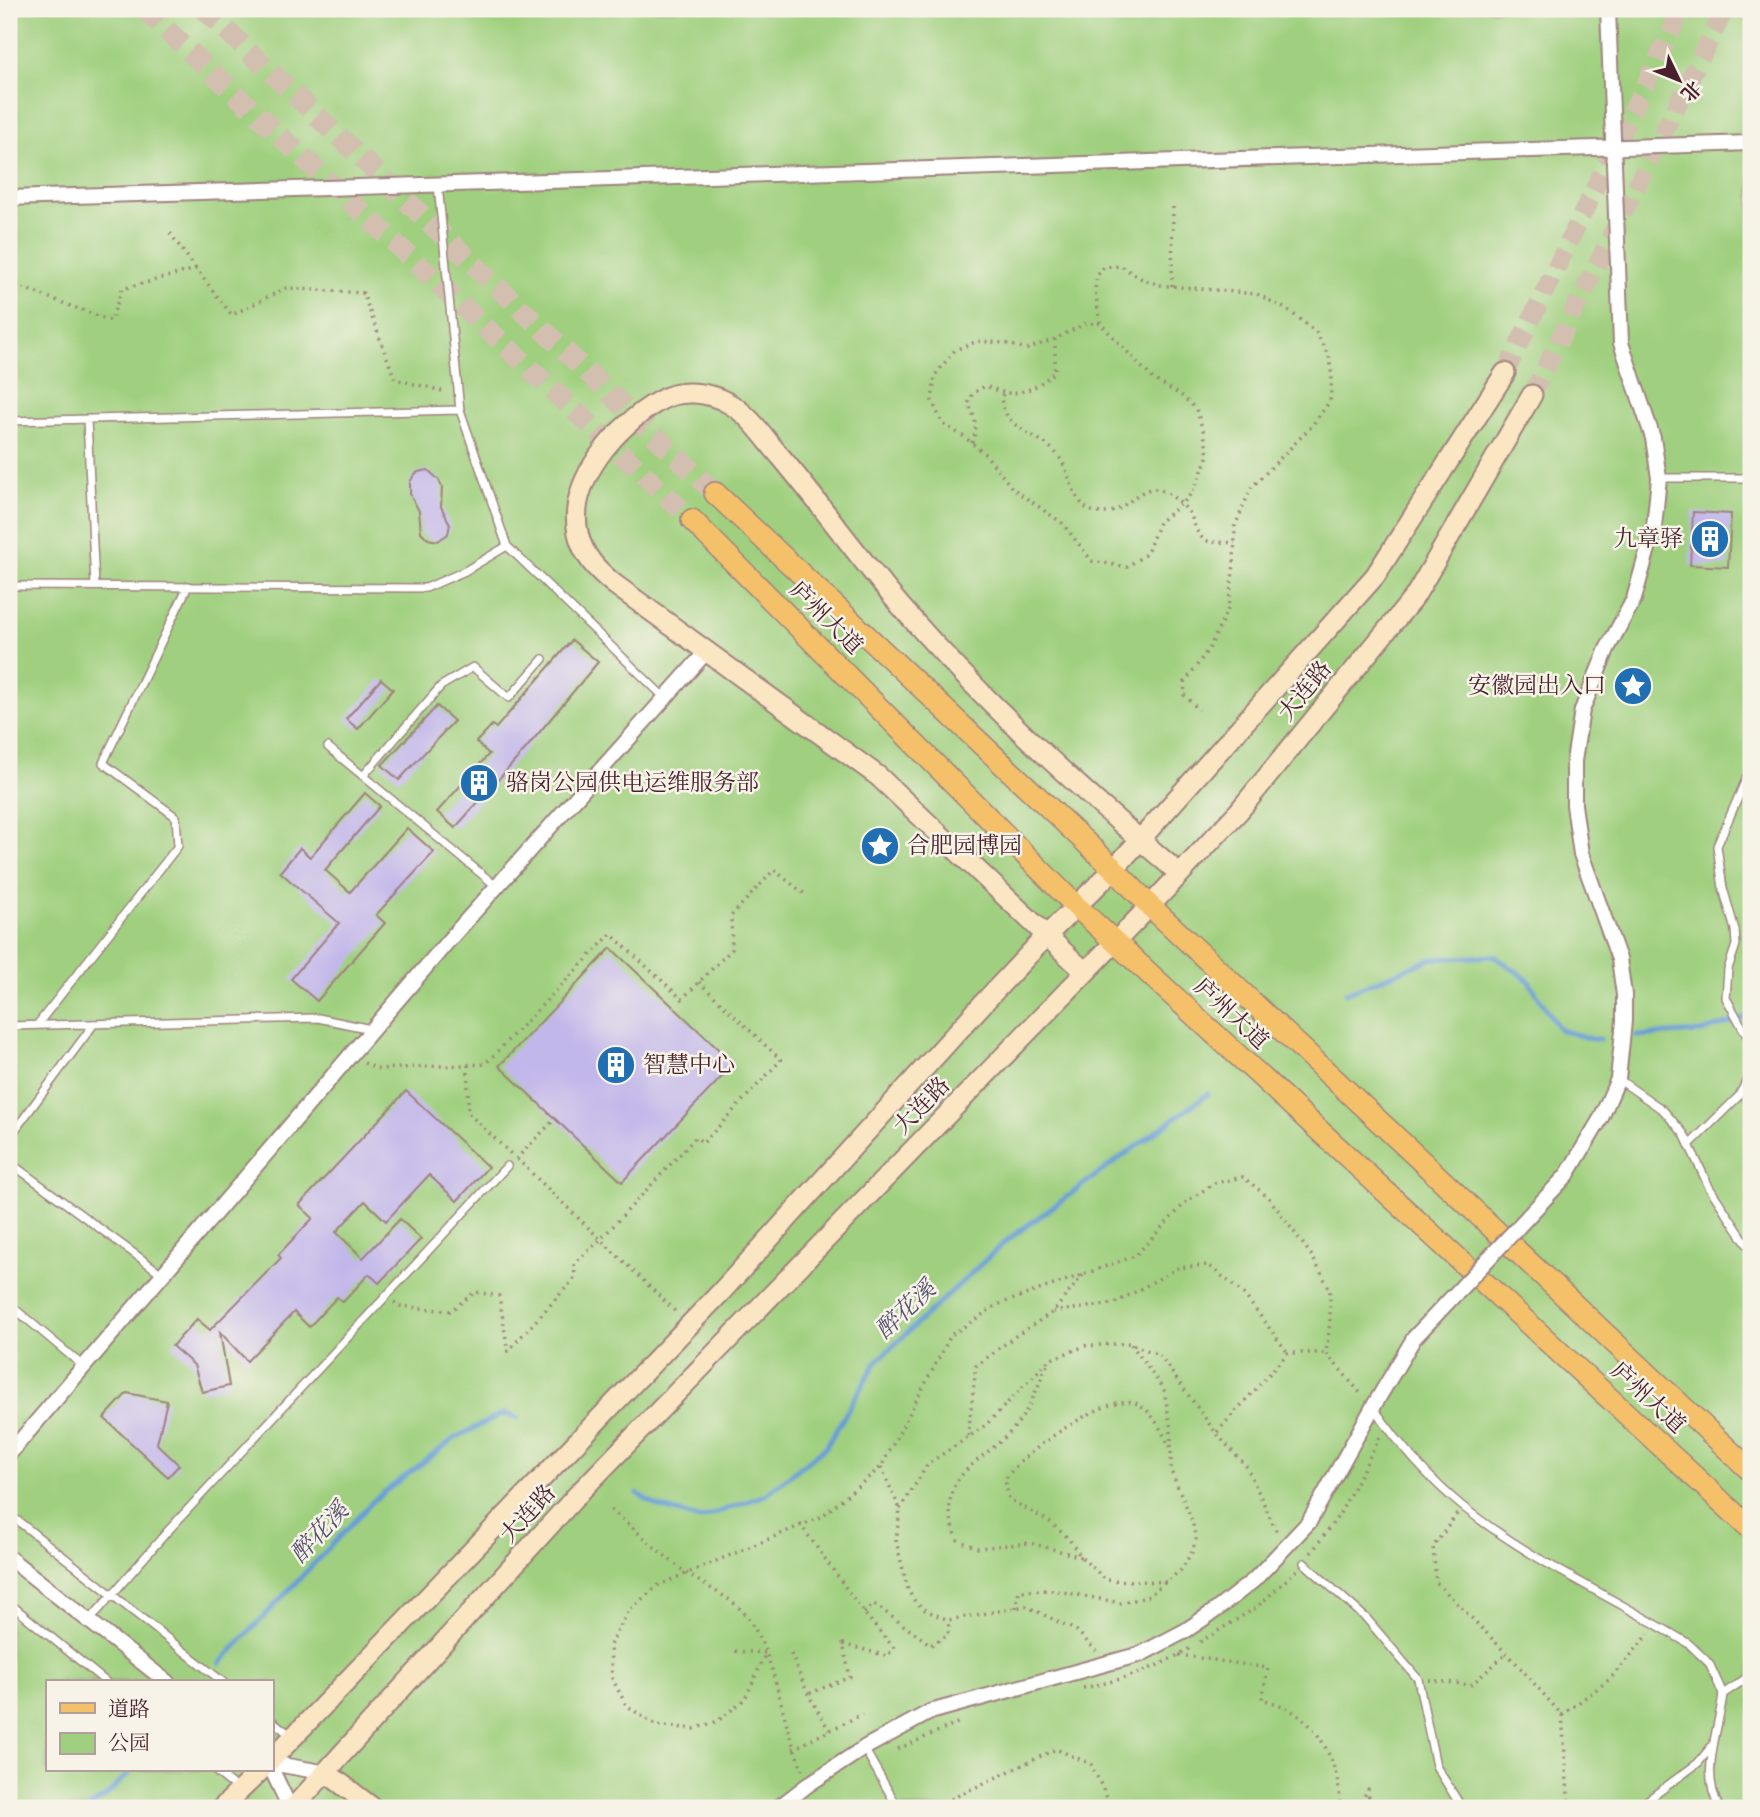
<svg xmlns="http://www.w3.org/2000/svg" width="1760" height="1817" viewBox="0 0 1760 1817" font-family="'Libre Bodoni','Noto Serif SC',serif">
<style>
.green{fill:#a0d07f;stroke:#757855;stroke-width:2;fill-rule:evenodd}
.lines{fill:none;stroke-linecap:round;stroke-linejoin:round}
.stream{stroke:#679dd4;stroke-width:5}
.building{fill:#c2b7ea}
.secondary-tunnel{stroke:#d2bfb0;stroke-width:19;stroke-dasharray:19 10;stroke-linecap:butt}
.primary-tunnel{stroke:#d2bfb0;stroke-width:21;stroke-dasharray:21 10;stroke-linecap:butt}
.lane-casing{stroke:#9f837e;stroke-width:10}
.street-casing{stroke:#9f837e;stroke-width:18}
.secondary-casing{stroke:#9f837e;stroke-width:23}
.primary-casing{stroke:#9f837e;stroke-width:24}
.path{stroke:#9f837e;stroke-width:3.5;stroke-dasharray:2 5;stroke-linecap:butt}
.lane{stroke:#fff;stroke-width:7}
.street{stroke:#fff;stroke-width:14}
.secondary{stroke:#fbe6c4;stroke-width:19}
.primary{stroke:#f4c16b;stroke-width:21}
.street-bridge-casing{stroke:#9f837e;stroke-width:18;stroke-linecap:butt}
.street-bridge{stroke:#fff;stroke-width:14}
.labels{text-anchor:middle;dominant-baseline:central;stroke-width:5;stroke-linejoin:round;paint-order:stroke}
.poi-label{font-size:23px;fill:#4a1f2b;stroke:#f7f3e8;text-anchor:start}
.street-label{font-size:23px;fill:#4a1f2b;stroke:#f7f3e8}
.water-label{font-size:24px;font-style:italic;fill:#56516f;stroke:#f7f3e8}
</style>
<rect width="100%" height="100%" fill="#f7f3e8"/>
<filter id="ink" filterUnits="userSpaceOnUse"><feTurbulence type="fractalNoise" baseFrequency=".0143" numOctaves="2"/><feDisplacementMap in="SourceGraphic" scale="14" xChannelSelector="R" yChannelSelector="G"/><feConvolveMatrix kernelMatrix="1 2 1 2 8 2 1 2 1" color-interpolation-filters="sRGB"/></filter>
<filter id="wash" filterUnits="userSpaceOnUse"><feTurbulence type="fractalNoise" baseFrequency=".00686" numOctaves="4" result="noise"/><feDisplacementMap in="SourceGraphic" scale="28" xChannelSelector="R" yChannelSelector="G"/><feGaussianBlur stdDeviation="1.57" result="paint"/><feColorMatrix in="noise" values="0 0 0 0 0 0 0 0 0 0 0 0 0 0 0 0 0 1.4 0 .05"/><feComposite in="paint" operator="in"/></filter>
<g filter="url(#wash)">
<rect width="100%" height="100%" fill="#f4e7d1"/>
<path class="green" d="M9,9h1742v1799h-1742zM47,1682h224v88h-224z"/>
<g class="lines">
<path class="stream" d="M1346,993l85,-34 64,-3 33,24 32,50 32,9h8
M1636,1036l66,-4 45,-15
M638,1494l19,12 43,13 65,-24 61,-48 51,-86 129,-120 202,-147
M220,1663l154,-163 81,-62 49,-25 14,5
M88,1808l18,-12 26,-26"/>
</g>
<g id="blocks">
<path class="building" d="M428,470l11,10 3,8 -1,19 9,17 -2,10 -10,7 -10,-2 -7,-7 -2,-21 -9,-17v-12l4,-7 4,-3z
M1693,512l38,2 -3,53 -38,-2z
M572,640l26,22 -75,90 -68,76 -18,-16 52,-58 -13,-12 16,-17 4,3z
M381,679l12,10 -35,40 -12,-10z
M437,706l17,15 -55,59 -17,-15z
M365,793l15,13 -55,64 25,22 57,-64 27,24 -58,63 9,8 -68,78 -26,-22 48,-56 -59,-51 20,-24 10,9z
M611,948l123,116 -112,118 -123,-116z
M406,1091l82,76 -31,34 -28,-26 -43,46 -21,-20 -29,31 27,26 37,-39 21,20 -42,44 -10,-9 -26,28 -6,-5 -28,30 -15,-15 -47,49 -27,-29 9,54 -27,6 -8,-27 -22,-19 25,-27 13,11 71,-72 -3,-3 35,-37 -14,-13z
M127,1393l40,8 -10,43 22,21 -11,12 -64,-59z"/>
</g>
</g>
<g filter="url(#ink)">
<use href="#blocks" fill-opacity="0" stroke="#9f837e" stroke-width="2"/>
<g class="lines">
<path class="secondary-tunnel" d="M1505,373l177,-364
M1532,395l193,-386"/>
<path class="primary-tunnel" d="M144,9l548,511
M204,9l511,484"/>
<g class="lane-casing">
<path id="lane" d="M438,185l22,225 47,136 158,152
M87,420l8,166
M9,421l451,-11
M1659,478h83l9,-2
M9,586l417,2 39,-17 42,-25
M328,747l168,139
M1751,768l-34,78 6,42 12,42 1,15 -8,24 -2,29 25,45
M363,776l78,-90 32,-19 36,31 34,-39
M37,1025l141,-179 -2,-29 -73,-54 85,-177
M9,1026l309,-8 53,11
M1618,1079l45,31 21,24 25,53 37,56 5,5
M9,1138l85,-114
M1689,1145l50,-49 12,-24
M9,1162l153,112
M9,1304l74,62
M1373,1407c25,36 55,71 89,99 69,55 153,92 227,138l20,19 14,31
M9,1514l214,168
M1304,1563l63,56 51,60 18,87 26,42
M9,1603l97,79
M89,1621l77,-88 341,-367
M271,1720l22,17
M864,1748l34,60
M214,1770l25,20
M1637,1808l61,-45 14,-17
M1720,1808c-21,-33 -1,-78 3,-114l28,-19"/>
</g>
<g class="street-casing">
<path id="street" d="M9,198l1742,-55
M1567,1175l34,-57 17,-39 6,-58v-26l-5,-36 -38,-105 -7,-49v-44l8,-51 25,-61 27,-50 20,-72 5,-49 -6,-40 -32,-95 -13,-334
M9,1454l440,-514 258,-289
M9,1558l158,124
M271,1763l56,10
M271,1768l19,40
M778,1808l31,-24 55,-36 66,-36 211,-58 44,-23 31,-21 38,-30 55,-58 64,-115 41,-69"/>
</g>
<g class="secondary-casing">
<path id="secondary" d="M1085,972l-207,-196 -264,-192c-17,-14 -31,-28 -36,-51 -11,-52 39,-108 81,-132 21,-13 51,-9 71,3 21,12 35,35 51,53 42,50 80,104 123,153 84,96 179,182 276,264
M271,1760l450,-468 267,-294 59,-63 67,-66 261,-293 130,-203
M327,1773l46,35
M222,1808l39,-38
M293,1808l288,-317 569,-585 89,-95 176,-215 117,-201"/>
</g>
<g class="primary-casing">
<path id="primary" d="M715,493l399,376 36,37 601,565
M692,520l384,386 675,623"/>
</g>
<path class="path" d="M170,233l26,36
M1172,286l1,-82
M9,299l9,-13 93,35 11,-32 74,-20 36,46 54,-27 77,5 32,86 51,13
M1100,323h-14l-31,16 -28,10 -23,-6 -26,-2 -23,9 -20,25 -3,26 11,23 20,12 23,19 26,33 50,35 30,38 35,6 20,-14 12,-31 24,-19 12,-14 13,-34 -4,-22 -8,-24 -15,-14 -28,-16 -53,-56 -5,-34 2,-13 7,-9 17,-1 21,13 17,6 98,9 31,16 28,22 13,25 3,20 -2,24 -19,26 -60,61 -16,38 -1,38 -6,45 -18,38 -25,35 -1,13 15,15
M1055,339v32c-15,15 -29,23 -51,22l-3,4c3,37 42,34 60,63 10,15 12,47 34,52 34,8 41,-36 72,-19 6,3 17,13 21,18 7,9 7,26 20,30 8,2 19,1 27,2
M972,443c6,-15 4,-25 -4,-39l5,-11 12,-7 20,7
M1751,592l-4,34 4,27
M364,1063l14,6 107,-5 126,-130 71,65 50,-50 -1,-33 43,-46 32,25
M468,1065v48l43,41
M516,1159l39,-40
M517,1159l161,155
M394,1302l5,4 51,5 25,-19 24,4 9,55 67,-73 -1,-14 26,-24 96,-103 7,6 78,-83 -82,-78
M1053,1312l62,-9 63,-35 30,-3 35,28 45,60
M1047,1365c-8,18 -15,39 -26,54 -34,47 -93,51 -63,121l19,8 54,-5 50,14
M1217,1432l71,-79h38
M968,1436l8,-70 38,-29 39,-25 30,-37
M881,1467l19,42 -4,32 12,49 6,10 11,10 23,10 78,-14 51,25 19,20
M900,1509l28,-45 58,-39 63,-65 36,-14 44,-3 30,12 57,78 31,34 31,68
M611,1510c25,20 49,43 74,62 23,17 52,26 67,52 27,44 29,100 51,146
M1457,1514l-24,33 3,35 82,83 44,50 7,93
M800,1524l64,89 30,35 -7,8 -44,-12 7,33 -42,17
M1311,1553l28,-38 41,-78
M1166,1582l-60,-2 -25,-23 -12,-18 -19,-17 -41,-23 -4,-19c14,-25 98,-84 127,-78 20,5 29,29 38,45
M1016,1608l3,-17 33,-1 69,13 26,-6 34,-27 11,-18 4,-13 -4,-19 -21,-49v-42l-7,-39 -33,-46
M864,1613l10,-9 57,41 17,-10 1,-15
M1200,1642l57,-35 40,-37
M735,1651l31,2 -21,46 -27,22 -24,8 -39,-4 -29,-20 -14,-27 -2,-33 19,-35 30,-25 162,-68 60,-50 70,-132 46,-30 138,-49 52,-55 28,-18 28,-6 26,21 43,58 18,34v33l-4,30 36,42
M791,1654l17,40 21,36
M1179,1655l89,13 -6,31c8,3 18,5 26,10 36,19 52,61 52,99
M1429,1680l42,5 35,-31
M1083,1688c40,-8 73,-19 107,-40
M1562,1715l48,-36 39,-45
M793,1749l69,-35
M898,1749l64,-28
M932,1808l124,-59 35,15 21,44
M1358,1808l10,-19 2,19"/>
<use href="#lane" class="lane"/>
<use href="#street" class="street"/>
<use href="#secondary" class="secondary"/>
<use href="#primary" class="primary"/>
<g class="street-bridge-casing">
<path id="street-bridge" d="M1414,1338l153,-163"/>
</g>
<use href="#street-bridge" class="street-bridge"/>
</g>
</g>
<defs>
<g id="building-disc" transform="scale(2.0125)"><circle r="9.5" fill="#1f6fb2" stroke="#f7f3e8"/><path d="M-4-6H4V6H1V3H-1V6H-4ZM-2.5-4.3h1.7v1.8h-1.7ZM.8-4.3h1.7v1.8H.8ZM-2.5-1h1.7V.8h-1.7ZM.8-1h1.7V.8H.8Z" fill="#fff"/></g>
<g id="sight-disc" transform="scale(2.0125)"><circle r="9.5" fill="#1f6fb2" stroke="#f7f3e8"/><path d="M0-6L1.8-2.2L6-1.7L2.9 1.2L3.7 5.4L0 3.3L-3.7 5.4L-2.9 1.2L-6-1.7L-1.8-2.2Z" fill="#fff"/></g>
</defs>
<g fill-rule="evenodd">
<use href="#building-disc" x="1710" y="539"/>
<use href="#sight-disc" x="1633" y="686"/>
<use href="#building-disc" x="479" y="783"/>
<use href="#sight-disc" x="880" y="846"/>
<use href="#building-disc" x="616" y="1065"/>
</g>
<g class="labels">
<g class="poi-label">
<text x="1683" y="539" text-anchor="end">九章驿</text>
<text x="1606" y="686" text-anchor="end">安徽园出入口</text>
<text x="506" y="783">骆岗公园供电运维服务部</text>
<text x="907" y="846">合肥园博园</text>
<text x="643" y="1065">智慧中心</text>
</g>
<g class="street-label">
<text transform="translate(826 618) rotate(45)">庐州大道</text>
<text transform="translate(1305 691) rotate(-51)">大连路</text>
<text transform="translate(1231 1014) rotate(43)">庐州大道</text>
<text transform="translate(922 1106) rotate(-46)">大连路</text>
<text transform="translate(1648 1398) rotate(43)">庐州大道</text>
<text transform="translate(528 1514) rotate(-48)">大连路</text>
</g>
<g class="water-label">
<text transform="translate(906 1310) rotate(-43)">醉花溪</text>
<text transform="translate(320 1533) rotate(-47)">醉花溪</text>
</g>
</g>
<rect width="1760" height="1817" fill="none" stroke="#f7f3e8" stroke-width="35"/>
<rect x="46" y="1680" width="228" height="91" fill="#f7f3e8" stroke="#b29e9c" stroke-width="2"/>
<rect x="60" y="1703" width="35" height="10" fill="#f4c16b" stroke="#b29e9c" stroke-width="2"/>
<text x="108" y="1716" font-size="21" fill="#4a1f2b">道路</text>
<rect x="60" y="1733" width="35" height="21" fill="#a0d07f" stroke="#b29e9c" stroke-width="2"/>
<text x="108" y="1750" font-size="21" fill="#4a1f2b">公园</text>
<g transform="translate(1679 80) rotate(133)" stroke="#f7f3e8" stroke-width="5" paint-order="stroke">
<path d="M0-5L12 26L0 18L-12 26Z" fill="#4a1f2b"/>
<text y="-10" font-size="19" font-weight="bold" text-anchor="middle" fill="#4a1f2b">北</text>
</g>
</svg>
